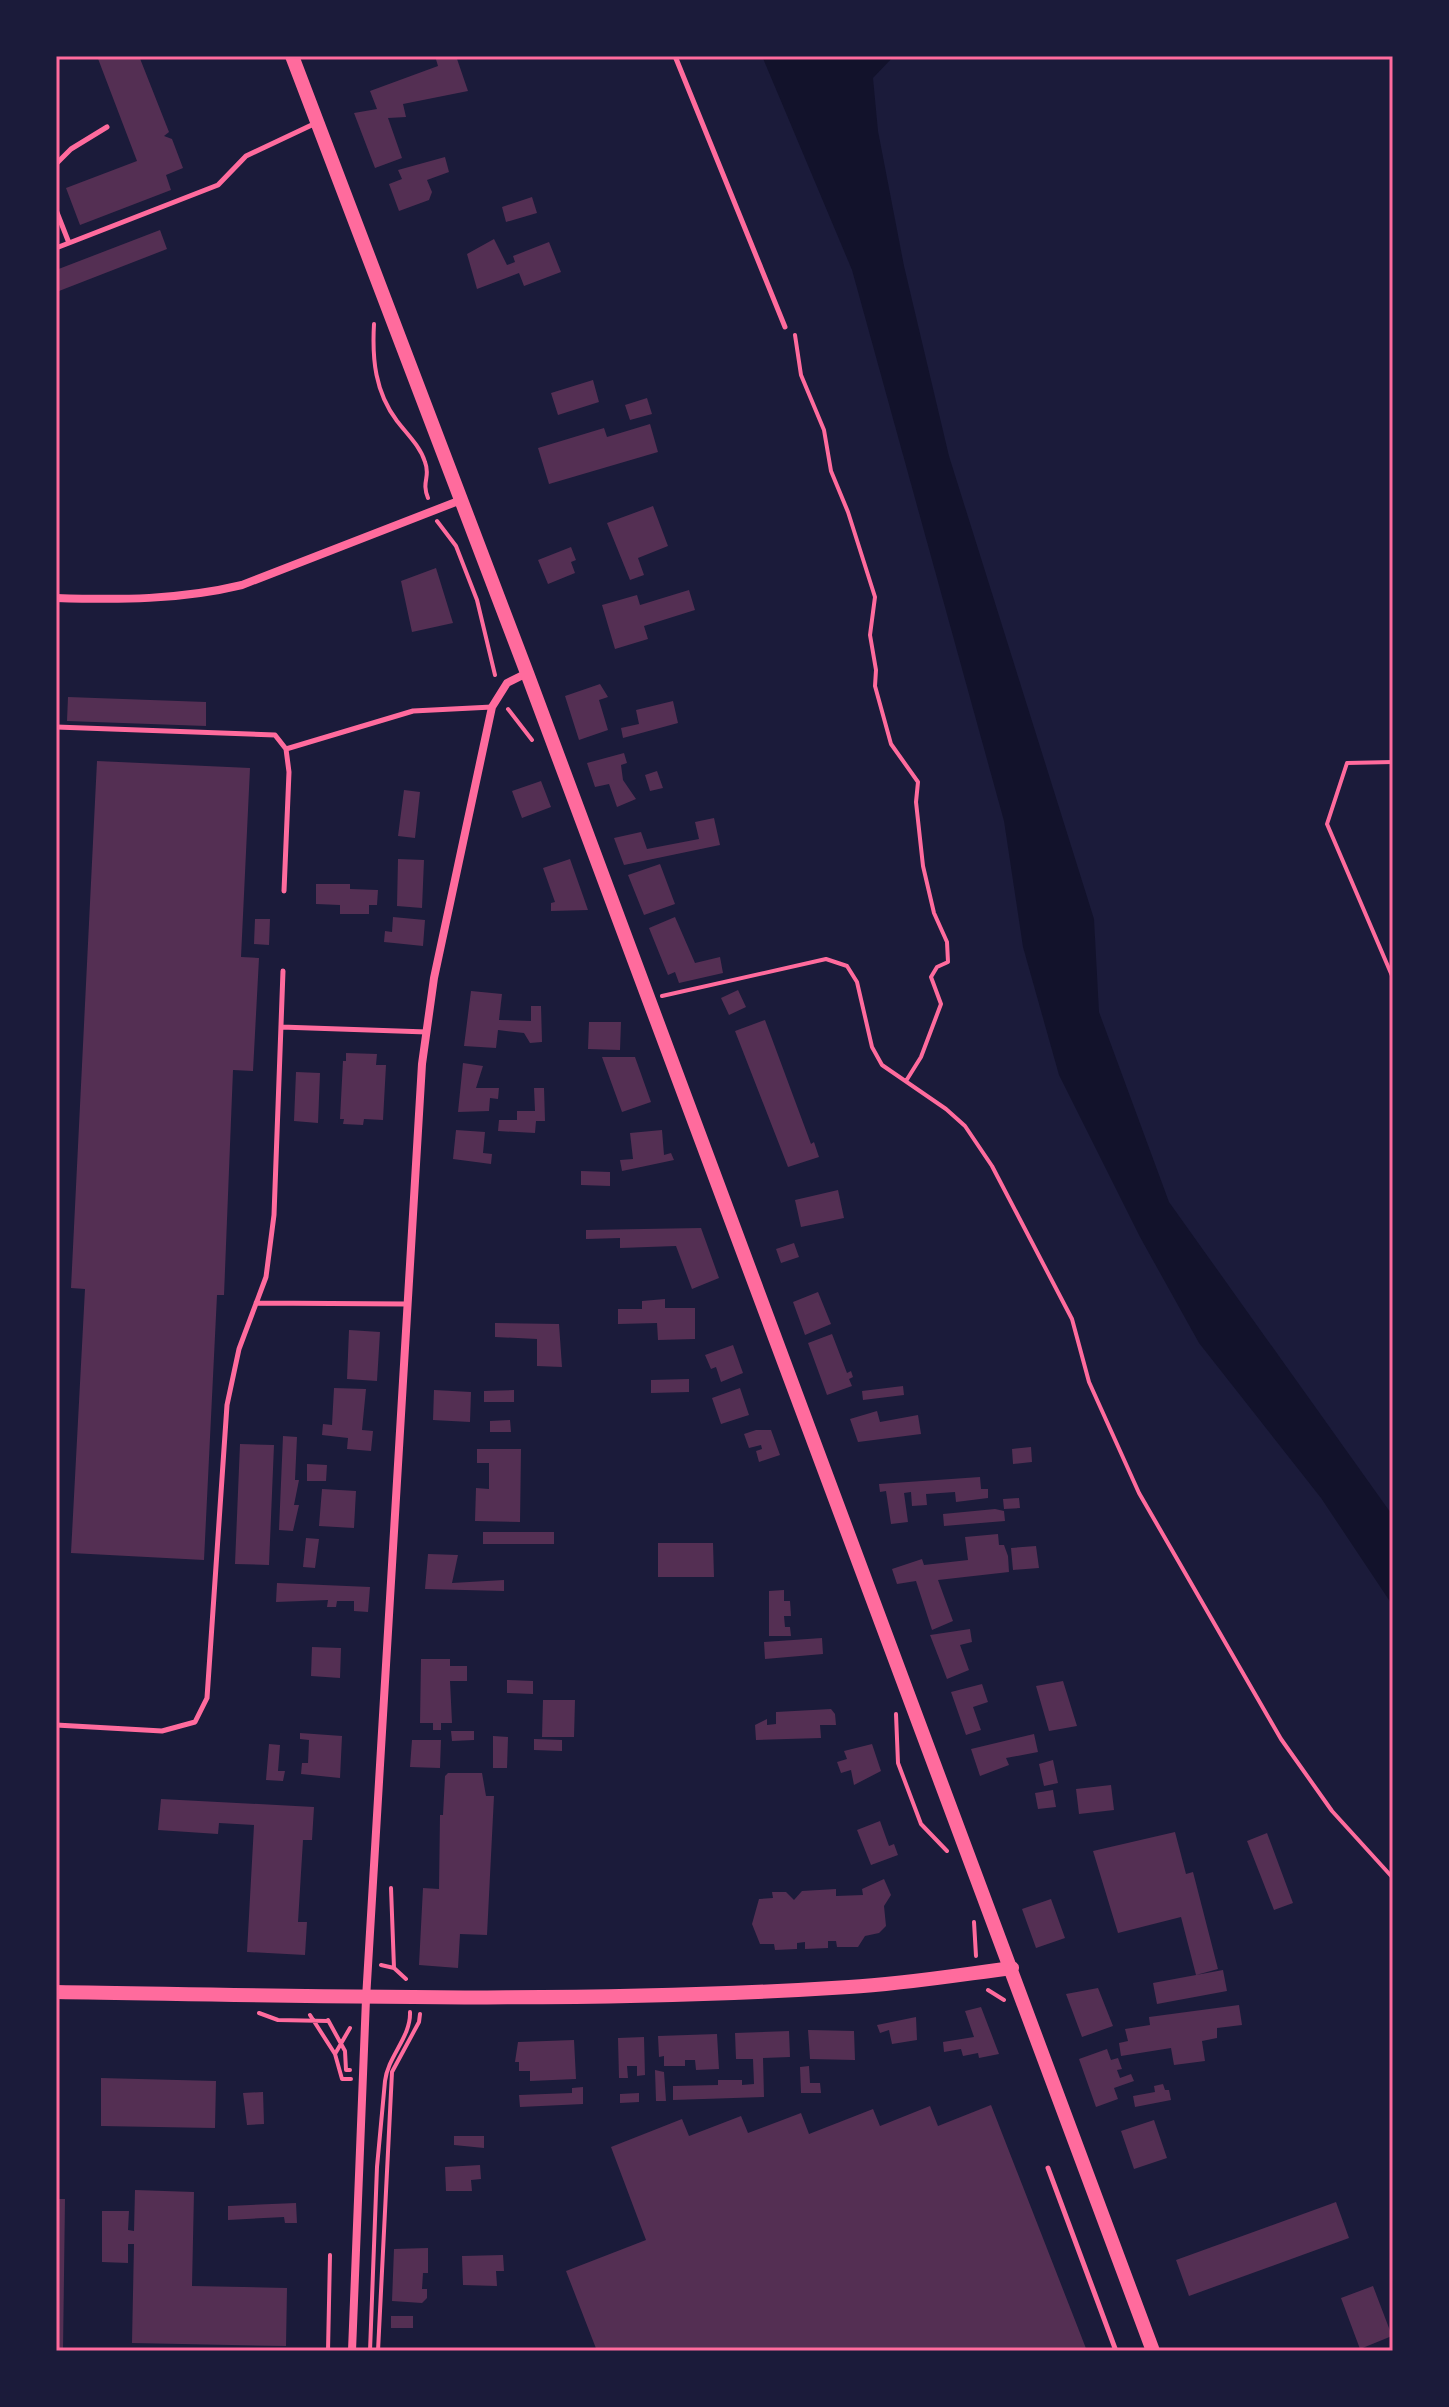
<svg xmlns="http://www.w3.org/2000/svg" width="1449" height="2407" viewBox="0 0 1449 2407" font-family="Cabin,sans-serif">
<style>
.water{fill:#12122b}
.building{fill:#542f53}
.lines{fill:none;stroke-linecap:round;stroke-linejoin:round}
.path{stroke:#ff6b9d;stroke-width:4}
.service{stroke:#ff6b9d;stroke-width:5}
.minor{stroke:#ff6b9d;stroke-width:8}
.tertiary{stroke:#ff6b9d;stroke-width:14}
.neatline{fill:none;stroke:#ff6b9d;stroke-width:3}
</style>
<rect width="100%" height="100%" fill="#1b1b3a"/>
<path class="water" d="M762,56h132l-21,22 5,53 26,135 45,190 145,463 5,93 70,190 224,314v90l-72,-108 -122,-155 -59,-106 -81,-162 -36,-128 -19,-126 -152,-551z"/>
<path class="building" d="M97,56h42l30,76 -5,4 8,3 11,29 -17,7 5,15 -91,35 -14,-37 71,-27z
M435,56h21l12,35 -65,13 3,13 -18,1 14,40 -27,10 -21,-55 23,-4 -7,-18 68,-25z
M445,157l4,15 -22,8 5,12 -3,8 -30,11 -10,-27 13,-5 -4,-9z
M532,197l5,16 -31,9 -4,-15z
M160,230l7,19 -108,42 -3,-21z
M494,239l13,26 8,-3 -2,-6 36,-14 12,30 -37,14 -5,-13 -42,16 -10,-35z
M593,380l6,22 -41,13 -7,-22z
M647,398l5,16 -22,6 -5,-15z
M650,424l8,28 -109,32 -11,-36 66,-20 3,9z
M653,506l15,40 -30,12 6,17 -14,5 -23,-57z
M571,547l5,13 -5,2 4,11 -27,11 -10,-24z
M436,568l17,55 -41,9 -11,-51z
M689,590l6,20 -51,16 4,13 -33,10 -13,-44 35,-10 3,10z
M600,684l8,13 -9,3 9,30 -29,10 -14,-44z
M68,697l138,5v24l-139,-5z
M673,701l5,22 -55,15 -2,-10 18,-4 -3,-14z
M624,753l3,10 -6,2 2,15 13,19 -19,8 -8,-23 -14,3 -8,-24z
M97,761l153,7 -9,189 18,1 -6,113 -20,-1 -9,225h-7l-13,265 -133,-7 14,-264 -14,-1z
M657,771l6,17 -13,3 -5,-16z
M541,781l10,26 -29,11 -10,-27z
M404,790l16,2 -5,46 -17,-2z
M714,818l6,27 -96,20 -10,-27 27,-6 6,17 52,-10 -4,-17z
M398,859l26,1 -2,48 -25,-2z
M570,859l18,51 -37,1v-8l4,-1 -12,-34z
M660,864l15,40 -31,11 -16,-40z
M316,884h34v5l28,1 -1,15h-8v9h-29v-9l-24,-1z
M393,917l32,3 -2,26 -39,-4 1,-11 7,1z
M675,917l20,46 25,-6 3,16 -44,10 -4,-11 -7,3 -19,-47z
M255,919h15l-1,26 -15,-1z
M738,990l8,17 -17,8 -8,-17z
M471,991l31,3 -3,26 32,1v-15h10l1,36 -12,1 -6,-10 -26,-3 -2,18 -32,-2z
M765,1020l46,124 3,-2 5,15 -31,10 -53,-136z
M589,1022h32l-1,28 -32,-1z
M346,1053l31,1 -1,11h10l-3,55 -19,-1 -1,6 -20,-1 1,-5h-4l3,-58h3z
M602,1057h33l16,45 -29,10z
M463,1063l20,3 -7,22h23l-1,11 -8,-1 -1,13 -31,1z
M296,1072l24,1 -2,50 -24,-2z
M534,1088h10l1,33h-9l-1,12 -37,-2 1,-11h18v-9h18z
M456,1130l29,2 -2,21 9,1 -1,10 -38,-5z
M662,1130l2,25 7,-2 3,7 -52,11 -2,-11 13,-1 -3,-26z
M581,1171l29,1v14l-29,-1z
M838,1190l6,28 -43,9 -6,-27z
M701,1228l18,50 -27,11 -16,-43 -56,2v-10l-34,1v-9z
M794,1243l5,14 -18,6 -5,-14z
M818,1292l13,32 -26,11 -12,-33z
M665,1299v9h30v31l-37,1 -1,-17 -39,1v-15h24v-8z
M495,1323l64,1 3,43 -25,-1v-27l-42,-2z
M349,1330l31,2 -3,49 -30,-2z
M832,1334l15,39 4,-2 2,6 -4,2 3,7 -25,9 -19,-52z
M733,1345l10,28 -22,9 -5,-15 -5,2 -6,-14z
M689,1379v13l-38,1v-13z
M903,1386l1,9 -41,5 -1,-9z
M334,1388l32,1 -4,41 11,1 -2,20 -24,-2 1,-11 -26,-3 1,-11 9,1z
M740,1388l9,27 -28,9 -9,-26z
M434,1390l37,2 -1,30 -37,-2z
M514,1390v12h-30v-11z
M877,1411l3,11 38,-7 3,19 -63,8 -8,-23z
M510,1420l1,12h-21v-11z
M756,1430h15l9,25 -21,7 -3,-11 6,-2 -1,-4 -12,3 -5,-14z
M283,1436l14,1 -2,43h4l-5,25h5l-6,26 -14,-1z
M240,1444l34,1 -5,120 -34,-1z
M1031,1447l1,15 -19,2 -1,-15z
M477,1449h44l-1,73 -45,-1 1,-33 13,1v-26h-12z
M307,1464l20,1 -1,16h-19z
M980,1477l1,12h7v9l-32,4 -1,-10 -29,2 1,11 -15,1 -1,-14 -7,1 4,29 -17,2 -5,-33 -6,1 -1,-8z
M322,1489l34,2 -2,37 -35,-2z
M1019,1498l1,10 -16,1 -1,-10z
M995,1509l9,2 1,10 -61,5 -1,-12z
M483,1532h71v12h-71z
M998,1534l1,11h5l4,11 1,16 -71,8 15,41 -21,9 -16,-49 -19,3 -5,-15 30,-10 2,6 44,-5 -3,-23z
M306,1538l13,1 -4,29 -12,-1z
M658,1543h55l1,34h-56z
M1036,1546l3,22 -26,2 -2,-22z
M428,1554l30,1 -6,28 52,-3v11l-79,-2z
M277,1583l93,4 -2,25 -14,-1v-10h-17l-1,6h-9l1,-7 -52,2z
M784,1590v11h6l1,15h-7l1,11h5l1,9h-22v-45z
M970,1629l2,13 -12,3 9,25 -22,9 -17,-44z
M822,1638l1,16 -58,5 -1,-17z
M312,1647l29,1 -1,30 -29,-2z
M421,1659h29v7h17v15h-17l2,42h-11v7h-8v-7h-13z
M507,1680l26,1v13l-26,-1z
M1063,1681l14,45 -28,5 -13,-45z
M982,1684l6,18 -15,5 8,23 -15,5 -15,-43z
M543,1700h32l-1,37h-32z
M831,1709l4,5 1,11h-16l1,13 -65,2 -1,-15 12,-6v6l9,-1v-12z
M451,1731h23v9l-22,1z
M300,1733l42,3 -2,42 -39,-4 1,-11h6l1,-23 -9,-1z
M1034,1734l4,18 -32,6 3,7 -29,11 -9,-27z
M493,1736l15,1 -1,31h-14z
M534,1739l28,1v11l-28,-1z
M412,1740h29l-1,28 -30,-1z
M269,1744l11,1 -2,26h7l-2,10 -17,-1z
M872,1744l9,27 -27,14 -3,-15 -10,3 -4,-11 10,-3 -3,-8z
M1053,1760l5,23 -14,3 -5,-22z
M448,1773h34l4,23h8l-7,139 -27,-1 -2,34 -39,-3 4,-77 16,1 1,-74h3l2,-39z
M1111,1785l3,25 -35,4 -3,-25z
M1053,1790l3,17 -18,2 -3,-16z
M161,1799l153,8 -2,33h-9l-5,82h9l-2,33 -58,-3 7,-127 -35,-2 -1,11 -60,-4z
M880,1821l9,25 5,-2 4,11 -27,10 -14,-35z
M1175,1832l11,42 7,-2 25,97 -22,6 -15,-58 -63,16 -25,-82z
M1267,1833l26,70 -19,7 -27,-69z
M884,1879l7,16 -7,11 2,20 -7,7 -14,3 -7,11h-21l-1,-6h-8v7l-23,1v-7l-8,1v6l-22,1 -1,-6h-14l-8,-20 7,-25 14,-1 -1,-6h14l8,8 8,-9 34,-2v7l27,-1 -1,-6z
M1051,1899l14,39 -29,10 -14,-39z
M1223,1970l4,21 -70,13 -4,-21z
M1098,1988l15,38 -31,11 -16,-43z
M1239,2005l3,20 -25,3v10l-15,3 3,20 -31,4 -3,-17 -50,8 -2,-13 9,-2 -3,-12 25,-4 -1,-8z
M981,2007l18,47 -20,4 -1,-5 -15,3 -2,-7 -17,3 -1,-10 31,-5 -9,-26z
M916,2017l1,23 -25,4 -3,-14 -9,3 -3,-8z
M808,2030l46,1 1,29 -45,-1z
M789,2031l1,26 -27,1 1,39 -91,3v-14l45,-1v-5h24v5l12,-1 -1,-25h-17l-1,-26z
M717,2034l2,35 -23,1 -1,-10h-10v6h-21v-10l-5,1 -1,-21z
M644,2037l1,38 -8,1v-10h-10l1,12h-9l-1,-40z
M574,2040l2,39 -46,2v-10h-11v-9h-4l3,-20z
M1107,2049l4,11 7,-2 4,11 -5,1 3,8 11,-4 3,7 -20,7 4,11 -22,8 -17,-48z
M809,2066l1,17h10l1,10h-20l-1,-26z
M655,2070l9,2 2,29h-10z
M101,2078l115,3 -1,47 -114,-2z
M1163,2084l2,6h4l2,10 -36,7 -2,-11 22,-4 -1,-6z
M583,2087v17l-63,3 -1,-12 53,-2v-5z
M263,2092l1,32 -17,1 -4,-32z
M639,2093v9l-19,1v-9z
M991,2105l96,246h-490l-31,-80 80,-31 -35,-93 71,-28 7,17 52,-20 7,17 53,-20 8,21 64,-25 7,17 50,-20 8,20z
M1154,2120l13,38 -33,11 -13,-38z
M454,2136h30v12l-30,-3z
M480,2165l1,14 -10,1 1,11h-26l-1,-24z
M135,2190l59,2 -2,94 95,2 -1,58 -154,-3 2,-99h-6v19l-26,-1v-51h27l-1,19 6,1z
M56,2199h9l-2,152h-7z
M1336,2202l13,36 -160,58 -13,-36z
M296,2203l1,20h-12l-1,-6 -56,3v-14z
M428,2248v25h-5l-1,16h5v9l-5,5 -30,-2 2,-52z
M503,2255l1,16h-8l1,15 -34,-1 -1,-29z
M1373,2286l19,50 -32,13 -19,-51z
M391,2316h22v12h-22z"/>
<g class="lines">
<path class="path" d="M374,324c-2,35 1,68 23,97 10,13 23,25 28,41 6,15 -4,19 3,36
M795,335l6,40 23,55 7,41 17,41 27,85 -5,38 6,35 -1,16 16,58 27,38 -2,20 7,64 11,47 13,29 1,20 -11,5 -6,10 10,27 -20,53 -15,24
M437,521l19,25 21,54 18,75
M508,709l24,31
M1393,762l-46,1 -20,61 66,154
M662,996l164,-37 21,7 10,16 15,65 10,18 64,44 19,17 27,40 80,153 17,63 50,111 142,246 51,72 61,67
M896,1714l2,49 23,61 26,27
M391,1888l3,80 12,11
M974,1922l2,34
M381,1965l13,3
M988,1990l16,10
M259,2013l19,7 50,1
M310,2015l25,39 7,25h9
M328,2020l17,31 1,19h4
M335,2054l15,-26
M328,2351l2,-96
M370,2351l7,-184 8,-86c3,-25 26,-44 25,-69
M378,2351l14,-279 27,-50 1,-8"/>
<path class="service" d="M675,56l110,271
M56,164l15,-15 36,-22
M56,210l13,33 149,-58 28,-29 70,-33
M56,248l13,-5
M56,727l219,8 11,14 3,23 -5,119
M286,749l127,-38 79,-4
M281,1027l146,5
M256,1303l150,1
M56,1725l106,6 33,-9 12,-24 20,-293 12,-56 27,-72 8,-62 9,-244
M1048,2168l68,183"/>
<path class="minor" d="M56,598c63,2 124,2 186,-13l219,-85
M352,2351l14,-352 56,-935 12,-86 58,-271 15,-24 20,-10"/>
<path class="tertiary" d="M292,56l235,617 626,1678
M56,1992c264,4 529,12 793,-5 55,-3 109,-12 163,-19"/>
</g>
<rect width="1449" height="2407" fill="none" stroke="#1b1b3a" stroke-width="116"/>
<rect x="58" y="58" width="1333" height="2291" class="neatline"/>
</svg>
